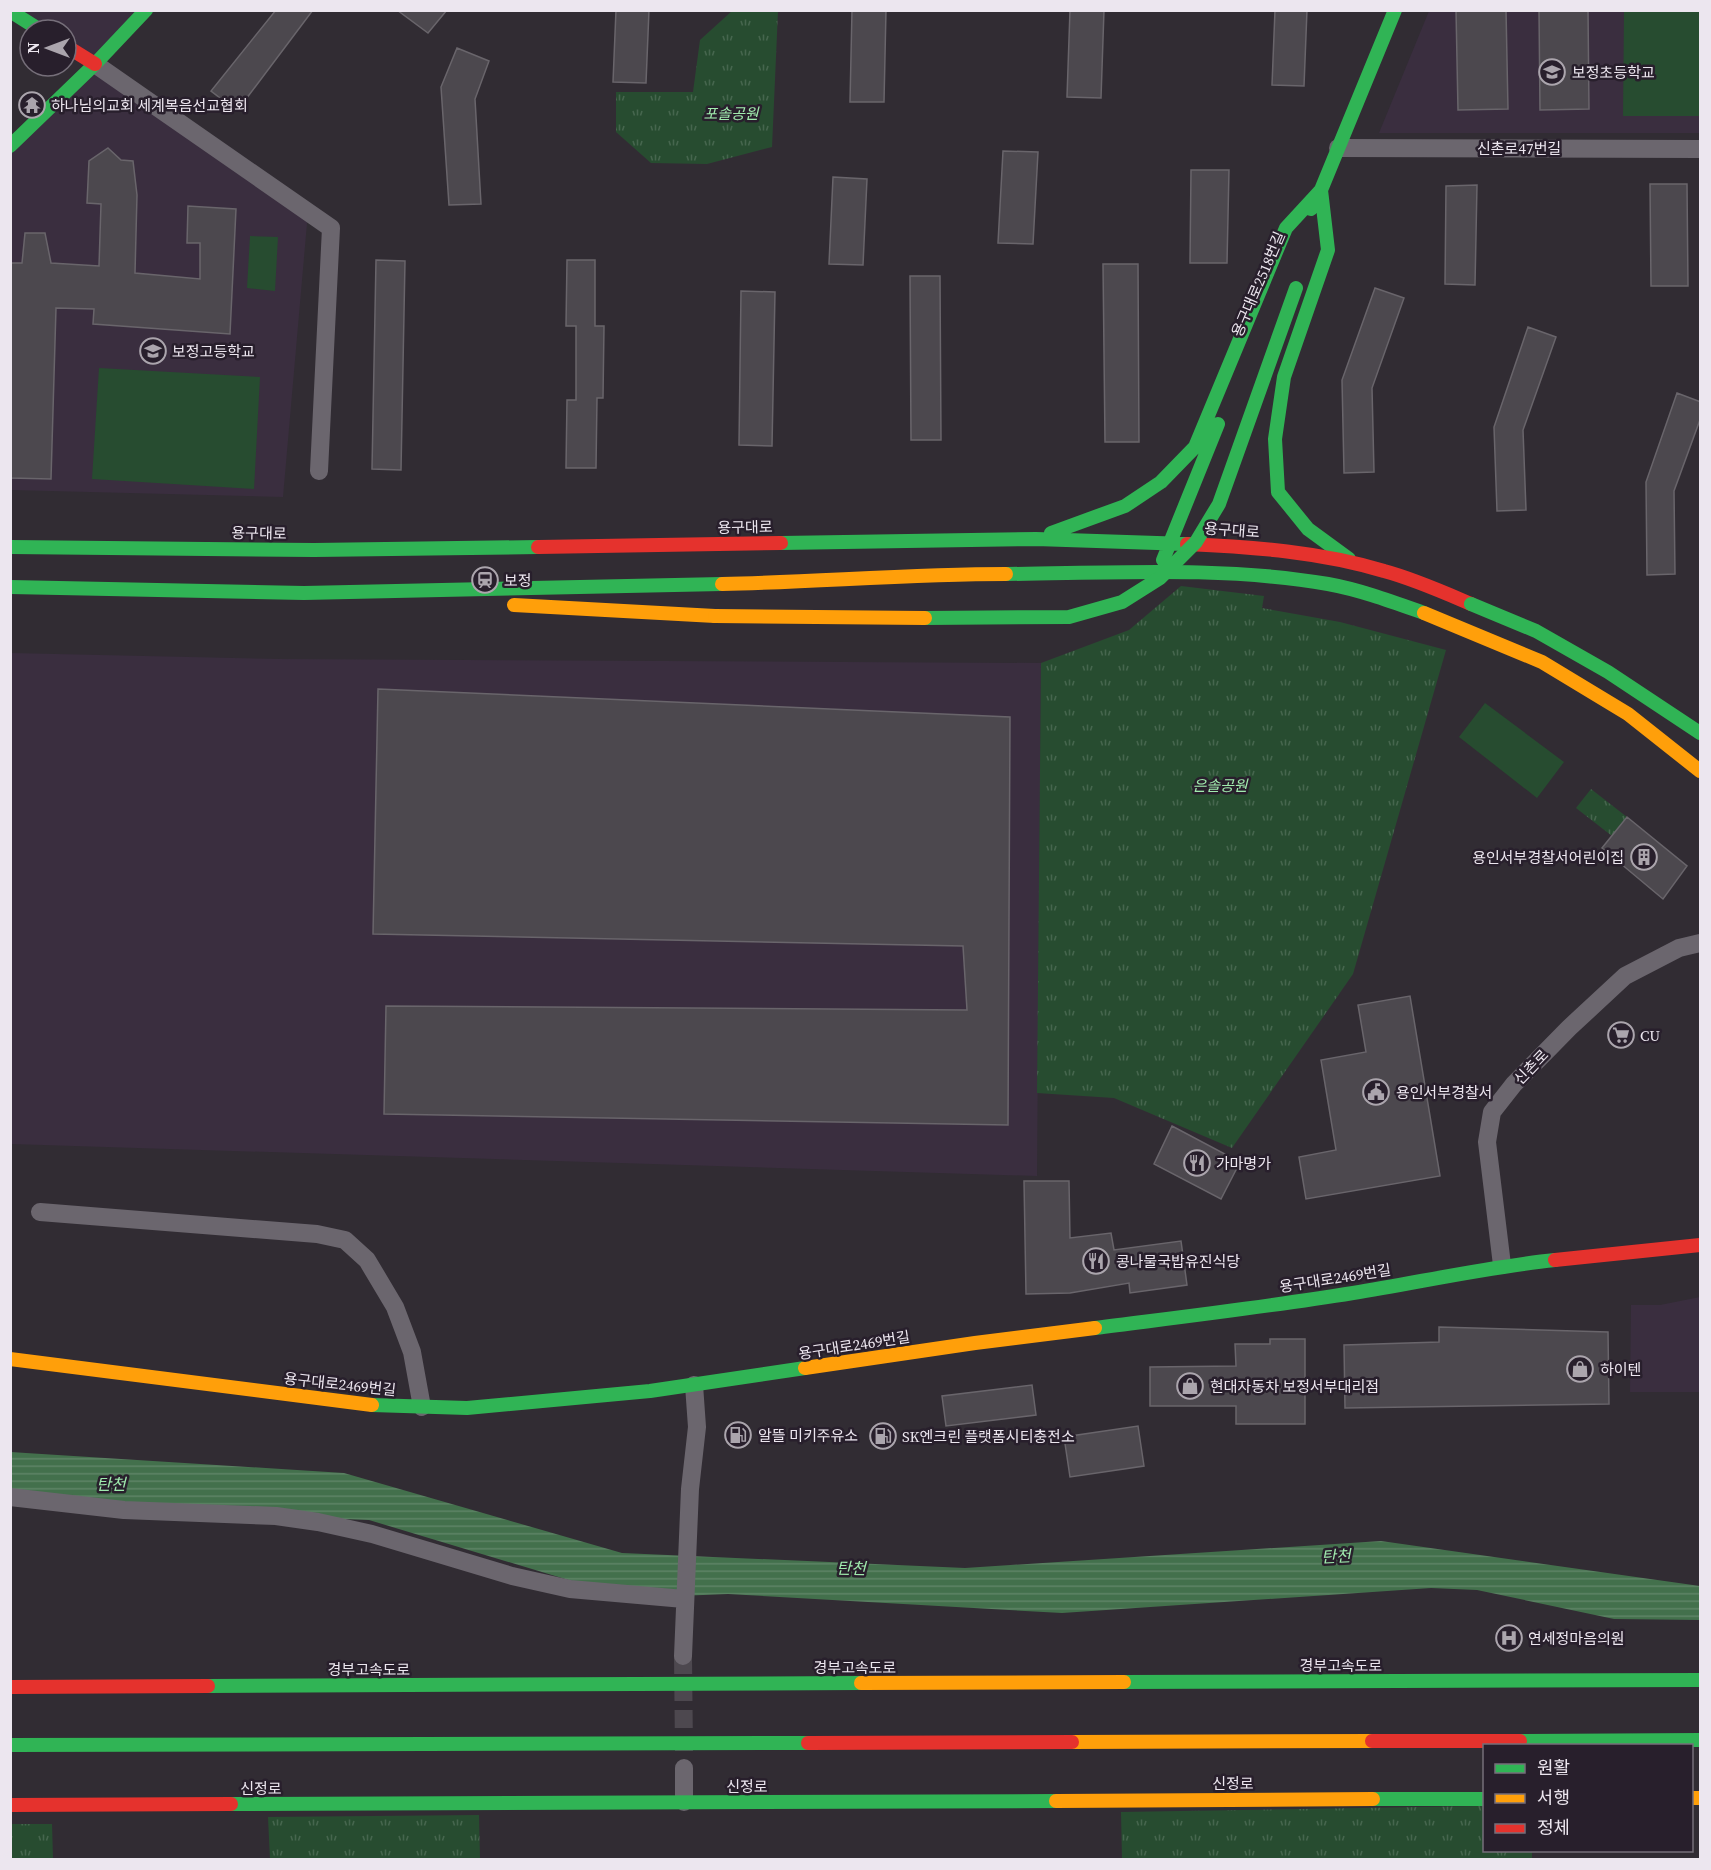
<svg xmlns="http://www.w3.org/2000/svg" width="1711" height="1870" viewBox="0 0 1711 1870" font-family="'Source Serif 4','Noto Sans KR',serif">
<style>
.built{fill:#3a2e3f}
.grass{fill:url(#grass-tufts)}
.pitch{fill:#274c30}
.water{fill:url(#water-rules)}
.building{fill:#4c484e;stroke:#69656b;stroke-width:1.5}
.lines{fill:none;stroke-linecap:round;stroke-linejoin:round}
.street-tunnel{stroke:#4d484f;stroke-width:18;stroke-dasharray:18 9;stroke-linecap:butt}
.street{stroke:#6b666e;stroke-width:18}
.fast{stroke:#30b455;stroke-width:14}
.slow{stroke:#ff9f0a;stroke-width:14}
.jam{stroke:#e5322d;stroke-width:14}
.fast-bridge{stroke:#30b455;stroke-width:14}
.slow-bridge{stroke:#ff9f0a;stroke-width:14}
.labels{text-anchor:middle;dominant-baseline:central;stroke-width:5;stroke-linejoin:round;paint-order:stroke}
.poi-label{font-size:15px;fill:#ece6ef;stroke:#281f2c;text-anchor:start}
.park-label{font-size:15px;font-style:italic;fill:#a1ecae;stroke:#281f2c}
.street-label{font-size:15px;fill:#ece6ef;stroke:#281f2c}
.water-label{font-size:16px;font-style:italic;fill:#9feaad;stroke:#281f2c}
</style>
<defs>
<pattern id="grass-tufts" width="24" height="20" patternUnits="userSpaceOnUse" patternTransform="scale(1.5)"><rect width="24" height="20" fill="#274c30"/><path d="M3 7l-1-3M5 7V3M7 7l1-3M15 17l-1-3M17 17v-4M19 17l1-3" fill="none" stroke="#46664e"/></pattern>
<pattern id="water-rules" width="6" height="5" patternUnits="userSpaceOnUse" patternTransform="scale(1.5)"><rect width="6" height="5" fill="#43704c"/><path d="M0 2.5h6" fill="none" stroke="#5e8466"/></pattern>
</defs>
<rect width="100%" height="100%" fill="#312c33"/>
<path class="built" d="M11,11h135l-51,53 213,148 -25,285 -272,-7v-346l84,-80 -29,-18v-16h-26z
M1429,11h271v122h-321z
M11,653l270,6 760,4 -4,513 -1026,-32z
M1700,1297v95h-70l1,-87h29z"/>
<path class="grass" d="M732,11h46l-6,136 -65,17 -56,-1 -35,-31v-40h77l7,-52z
M1181,586l83,10 -2,12 78,14 106,28 -93,324 -121,174 -118,-50 -77,-5 4,-430 88,-33z
M1591,789l36,28 -15,19 -36,-28z
M1484,1806v44l48,1v8h-410l-1,-47z
M479,1815l1,44h-210l-2,-42z
M11,1824h41l1,35h-42z"/>
<path class="pitch" d="M1624,11h76v105h-77z
M250,236l28,1 -3,54 -28,-3z
M99,368l161,9 -6,112 -162,-10z
M1485,703l79,59 -27,36 -78,-61z"/>
<path class="water" d="M10,1452l334,21 278,80 343,15 416,-27 319,45v34l-86,-1 -137,-29 -46,-2 -369,25 -334,-19 -100,4 -259,-78 -267,-10 -91,-15z"/>
<path class="building" d="M276,10h37l-76,101 -26,-20z
M397,10h50l-19,23z
M616,10h33l-3,73 -33,-1z
M852,10h34l-2,92h-34z
M1070,10h34l-3,88 -34,-1z
M1275,10h32l-3,76 -32,-1z
M1456,10h50l2,99 -50,1z
M1539,10h49l1,99 -49,1z
M457,48l32,13 -14,38 6,105 -32,1 -8,-118z
M108,148l13,12 12,1 4,34 -2,78 65,6v-36h-13l1,-37 48,3 -6,125 -137,-10 1,-15 -38,-1 -5,171 -41,-1v-215h12l3,-30h20l6,30 48,3 2,-62 -14,-1 2,-42z
M1003,151l35,1 -5,92 -35,-1z
M1191,170h38l-2,93h-37z
M833,177l34,2 -4,86 -34,-1z
M1650,184h37l1,102h-37z
M1477,185l-2,100 -30,-1 1,-98z
M376,260l29,1 -4,209 -29,-1z
M567,260h28v66h9l-1,72h-6l-1,70h-30l1,-68h9v-74h-10z
M1103,264h35l1,178h-34z
M910,276h30l1,164h-30z
M1375,288l29,10 -32,90 2,84 -30,1 -2,-93z
M741,291l34,1 -3,154 -33,-1z
M1528,327l28,10 -33,93 3,80 -29,1 -3,-84z
M1677,393l24,9v15l-27,74 1,83 -28,1 -1,-93z
M378,689l632,28 -2,408 -624,-11 2,-108 581,4 -4,-64 -590,-12z
M1627,817l60,49 -24,33 -61,-51z
M1410,996l30,180 -134,23 -7,-42 37,-7 -15,-90 45,-8 -8,-47z
M1172,1126l68,36 -19,37 -67,-35z
M1024,1181h45l1,57 41,-5 3,17 67,-9 6,44 -57,8 -1,-10 -59,10 -44,1z
M1439,1327l169,5 1,72 -264,4 -1,-63 95,-3z
M1270,1339h35v85h-69v-18h-86v-39l86,-1 -1,-22h35z
M1032,1385l4,30 -90,11 -4,-30z
M1138,1426l6,40 -74,11 -6,-40z"/>
<g class="lines">
<path class="street-tunnel" d="M683,1656l1,95"/>
<path class="street" d="M95,64l236,164 -12,243
M1338,148l362,1
M40,1212l277,22 28,6 22,20 28,47 17,45 10,55
M1502,1265l-15,-123 5,-30 22,-28 55,-56 56,-52 54,-28 21,-5
M10,1497l114,13 152,6 42,6 54,12 140,42 58,13 114,10
M683,1656l7,-167 7,-62 -3,-42
M684,1802v-34"/>
<path class="fast" d="M10,11l30,19
M10,146l85,-82 51,-54
M1321,190l7,60 -44,127 -9,62 3,53 30,37 41,30
M1311,209l10,-19 74,-180
M1051,533l74,-27 36,-24 34,-35 91,-219 35,-38
M781,543l255,-4 151,5
M10,547l304,3 224,-3
M1163,560l55,-136
M1006,574c105,-1 219,-8 322,10 33,6 65,18 96,29
M10,587l294,6 418,-9
M1095,1328c86,-11 172,-21 258,-35 68,-11 134,-26 202,-33
M372,1405l95,3 183,-17 155,-23
M1124,1682l576,-2
M208,1686l653,-3
M1520,1741l180,-1
M10,1745l798,-2
M1373,1799h111
M231,1804l825,-3"/>
<path class="slow" d="M722,584c95,-2 189,-10 284,-10
M514,605l201,11
M1424,613l118,49 86,52 72,57
M10,1359l362,46
M805,1368l170,-25 120,-15
M861,1683l263,-1
M1072,1742l300,-1
M1692,1798h8
M1056,1801l317,-2"/>
<path class="jam" d="M66,46l29,18
M1187,544c67,3 134,8 197,27 30,8 59,21 87,33
M538,547l243,-4
M1555,1260l145,-15
M10,1687l198,-1
M1372,1741h148
M808,1743l264,-1
M10,1805l221,-1"/>
<path class="fast-bridge" d="M1471,604l65,27 72,41 92,61
M925,618l144,-1 53,-15 38,-24 36,-36 23,-38 77,-216"/>
<path class="slow-bridge" d="M715,616l210,2"/>
</g>
<defs>
<g id="school-ring" transform="scale(1.35)"><circle r="9.5" fill="#281f2c" stroke="#aba5ad" stroke-width="1.5"/><path d="M0-5L7-2L0 1L-7-2ZM-4 1L0 2.5L4 1V4Q0 6-4 4Z" fill="#aba5ad"/></g>
<g id="temple-ring" transform="scale(1.35)"><circle r="9.5" fill="#281f2c" stroke="#aba5ad" stroke-width="1.5"/><path d="M0-6L5-2H3V0L6.5 2.5H4V6H1.5V3h-3V6H-4V2.5H-6.5L-3 0V-2H-5Z" fill="#aba5ad"/></g>
<g id="station-ring" transform="scale(1.35)"><circle r="9.5" fill="#281f2c" stroke="#aba5ad" stroke-width="1.5"/><path d="M-3-6H3Q5-6 5-4V2Q5 4 3 4L4.5 6H3L1.5 4h-3L-3 6H-4.5L-3 4Q-5 4-5 2V-4Q-5-6-3-6ZM-3.5-4v3h7v-3ZM-3.5 1v1.5H-2V1ZM2 1v1.5H3.5V1Z" fill="#aba5ad"/></g>
<g id="building-ring" transform="scale(1.35)"><circle r="9.5" fill="#281f2c" stroke="#aba5ad" stroke-width="1.5"/><path d="M-4-6H4V6H1V3H-1V6H-4ZM-2.5-4.3h1.7v1.8h-1.7ZM.8-4.3h1.7v1.8H.8ZM-2.5-1h1.7V.8h-1.7ZM.8-1h1.7V.8H.8Z" fill="#aba5ad"/></g>
<g id="supermarket-ring" transform="scale(1.35)"><circle r="9.5" fill="#281f2c" stroke="#aba5ad" stroke-width="1.5"/><path d="M-6-5.5h2.5l.6 2H6L4.5 2H-2.5L-4.4-4H-6ZM-1.5 3.2a1.3 1.3 0 1 0 .1 0ZM3 3.2a1.3 1.3 0 1 0 .1 0Z" fill="#aba5ad"/></g>
<g id="civic-ring" transform="scale(1.35)"><circle r="9.5" fill="#281f2c" stroke="#aba5ad" stroke-width="1.5"/><path d="M-.6-6.5H3V-4.5H.6V-3L4-1V1h2V6H-6V1h2V-1L-.6-3ZM-1.2 2.5V6h2.4V2.5Z" fill="#aba5ad"/></g>
<g id="restaurant-ring" transform="scale(1.35)"><circle r="9.5" fill="#281f2c" stroke="#aba5ad" stroke-width="1.5"/><path d="M-5-6h1v4h1v-4h1v4h1v-4h1v5L-1.5 .5V6h-2V.5L-5-1ZM5-6V6H3V1.5H1.5Q1.5-4 5-6Z" fill="#aba5ad"/></g>
<g id="shop-ring" transform="scale(1.35)"><circle r="9.5" fill="#281f2c" stroke="#aba5ad" stroke-width="1.5"/><path d="M-5-2.5h2.3a2.7 3.5 0 0 1 5.4 0H5L5.5 6h-11ZM-1.5-2.5h3a1.5 2.3 0 0 0-3 0Z" fill="#aba5ad"/></g>
<g id="fuel-ring" transform="scale(1.35)"><circle r="9.5" fill="#281f2c" stroke="#aba5ad" stroke-width="1.5"/><path d="M-5.5-6h7V0h2V4h1.3V-2.5L3-4.5l.8-.8L6-3V5H2.5V1h-1V6h-7ZM-4.2-4.7v3.2H.2V-4.7Z" fill="#aba5ad"/></g>
<g id="hospital-ring" transform="scale(1.35)"><circle r="9.5" fill="#281f2c" stroke="#aba5ad" stroke-width="1.5"/><path d="M-5-5h3v3.5h4V-5h3V5h-3V1.5h-4V5h-3Z" fill="#aba5ad"/></g>
</defs>
<g fill-rule="evenodd">
<use href="#school-ring" x="1552" y="72"/>
<use href="#temple-ring" x="32" y="105"/>
<use href="#school-ring" x="153" y="351"/>
<use href="#station-ring" x="485" y="580"/>
<use href="#building-ring" x="1644" y="857"/>
<use href="#supermarket-ring" x="1621" y="1035"/>
<use href="#civic-ring" x="1376" y="1092"/>
<use href="#restaurant-ring" x="1197" y="1163"/>
<use href="#restaurant-ring" x="1096" y="1261"/>
<use href="#shop-ring" x="1580" y="1369"/>
<use href="#shop-ring" x="1190" y="1386"/>
<use href="#fuel-ring" x="738" y="1435"/>
<use href="#fuel-ring" x="883" y="1436"/>
<use href="#hospital-ring" x="1509" y="1638"/>
</g>
<g class="labels">
<g class="poi-label">
<text x="1572" y="72">보정초등학교</text>
<text x="51" y="105">하나님의교회 세계복음선교협회</text>
<text x="172" y="351">보정고등학교</text>
<text x="504" y="580">보정</text>
<text x="1624" y="857" text-anchor="end">용인서부경찰서어린이집</text>
<text x="1640" y="1035">CU</text>
<text x="1396" y="1092">용인서부경찰서</text>
<text x="1216" y="1163">가마명가</text>
<text x="1116" y="1261">콩나물국밥유진식당</text>
<text x="1600" y="1369">하이텐</text>
<text x="1210" y="1386">현대자동차 보정서부대리점</text>
<text x="758" y="1435">알뜰 미키주유소</text>
<text x="902" y="1436">SK엔크린 플랫폼시티충전소</text>
<text x="1528" y="1638">연세정마음의원</text>
</g>
<g class="park-label">
<text x="731" y="113">포솔공원</text>
<text x="1220" y="785">은솔공원</text>
</g>
<g class="street-label">
<text x="1519" y="148">신촌로47번길</text>
<text transform="translate(1258 284) rotate(-67)">용구대로2518번길</text>
<text transform="translate(745 527) rotate(-1)">용구대로</text>
<text transform="translate(1232 530) rotate(4)">용구대로</text>
<text transform="translate(259 533) rotate(1)">용구대로</text>
<text transform="translate(1531 1067) rotate(-46)">신촌로</text>
<text transform="translate(1335 1278) rotate(-9)">용구대로2469번길</text>
<text transform="translate(854 1345) rotate(-9)">용구대로2469번길</text>
<text transform="translate(340 1384) rotate(6)">용구대로2469번길</text>
<text x="1341" y="1665">경부고속도로</text>
<text x="855" y="1667">경부고속도로</text>
<text x="369" y="1669">경부고속도로</text>
<text x="1233" y="1783">신정로</text>
<text x="747" y="1786">신정로</text>
<text x="261" y="1788">신정로</text>
</g>
<g class="water-label">
<text x="111" y="1484">탄천</text>
<text transform="translate(1336 1556) rotate(-3)">탄천</text>
<text transform="translate(851 1568) rotate(1)">탄천</text>
</g>
</g>
<rect width="1711" height="1870" fill="none" stroke="#ece6ef" stroke-width="24"/>
<rect x="1483" y="1744" width="210" height="108" fill="#281f2c" stroke="#766f7a" stroke-width="1.5"/>
<rect x="1495" y="1764" width="30" height="9" fill="#30b455" stroke="#766f7a" stroke-width="1.5"/>
<text x="1537" y="1774" font-size="18" fill="#ece6ef">원활</text>
<rect x="1495" y="1794" width="30" height="9" fill="#ff9f0a" stroke="#766f7a" stroke-width="1.5"/>
<text x="1537" y="1804" font-size="18" fill="#ece6ef">서행</text>
<rect x="1495" y="1824" width="30" height="9" fill="#e5322d" stroke="#766f7a" stroke-width="1.5"/>
<text x="1537" y="1834" font-size="18" fill="#ece6ef">정체</text>
<g transform="translate(48 48) rotate(270)"><circle r="28" fill="#281f2c" stroke="#766f7a" stroke-width="1.5"/>
<path d="M0-4.5L10 22L0 15L-10 22Z" fill="#aba5ad"/>
<text y="-9" font-size="16" font-weight="bold" text-anchor="middle" fill="#ece6ef">N</text>
</g>
</svg>
